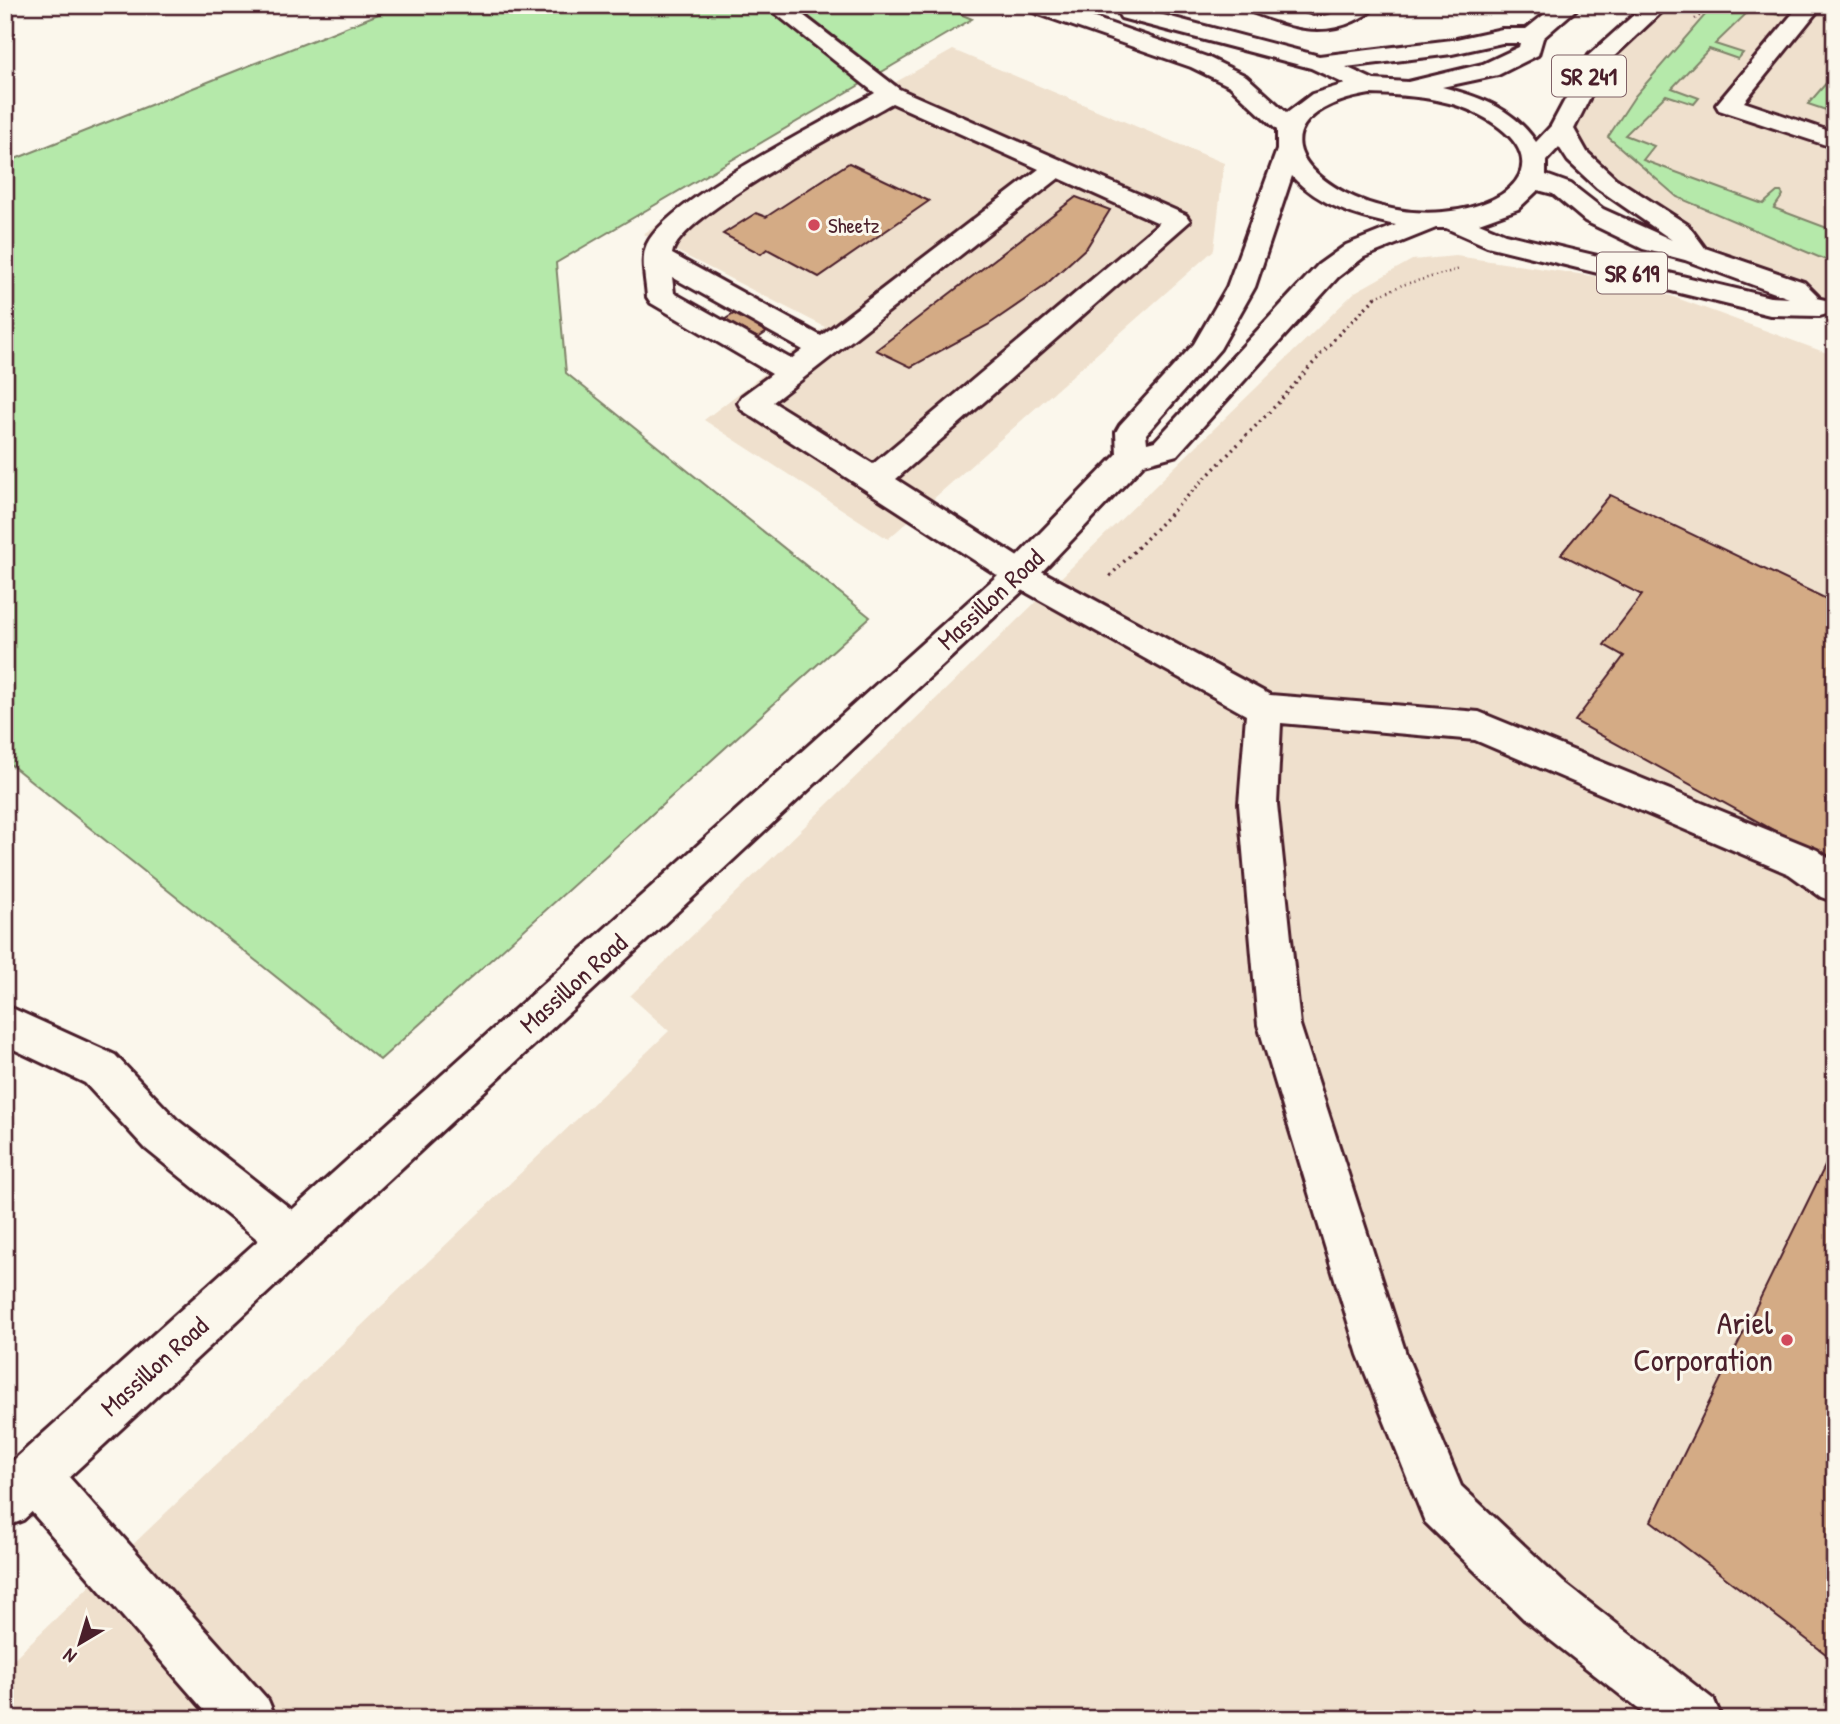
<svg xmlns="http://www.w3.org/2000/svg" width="1840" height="1724" viewBox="0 0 1840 1724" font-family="'Patrick Hand',sans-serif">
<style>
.built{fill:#efe0cd}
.green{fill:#b5e9aa;stroke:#80846a;stroke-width:2}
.building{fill:#d4ab85;stroke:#4a1f2b;stroke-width:2}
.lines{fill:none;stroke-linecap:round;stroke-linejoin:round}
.minor-casing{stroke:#4a1f2b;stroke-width:6}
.major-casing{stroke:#4a1f2b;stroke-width:6}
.path-far1{stroke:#4a1f2b;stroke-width:2.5;stroke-dasharray:1 3.5;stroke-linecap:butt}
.path{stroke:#4a1f2b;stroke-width:3.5;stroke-dasharray:2 4.5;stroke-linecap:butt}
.minor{fill:#fbf7ec;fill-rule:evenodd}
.major{fill:#fbf7ec;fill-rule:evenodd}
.poi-dot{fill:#d1495b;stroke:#fbf7ec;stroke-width:2.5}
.labels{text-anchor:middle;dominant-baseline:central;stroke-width:6;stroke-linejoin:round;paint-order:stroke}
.far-poi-label{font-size:21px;fill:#4a1f2b;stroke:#fbf7ec;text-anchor:start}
.shield{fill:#fbf7ec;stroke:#7f6065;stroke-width:2}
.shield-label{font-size:24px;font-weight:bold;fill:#4a1f2b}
.street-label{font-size:26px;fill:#4a1f2b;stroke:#fbf7ec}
.near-poi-label{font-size:32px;fill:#4a1f2b;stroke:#fbf7ec;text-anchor:end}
</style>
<rect width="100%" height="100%" fill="#fbf7ec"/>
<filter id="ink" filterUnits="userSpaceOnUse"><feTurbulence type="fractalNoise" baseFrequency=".0143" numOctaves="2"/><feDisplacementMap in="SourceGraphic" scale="14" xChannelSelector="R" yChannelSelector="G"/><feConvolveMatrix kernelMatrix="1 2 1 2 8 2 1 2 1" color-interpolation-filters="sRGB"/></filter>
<g filter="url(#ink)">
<path class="built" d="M1658,5h177v307l-140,-58 -89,-71 -44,-54 35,-69z
M953,50l271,113 -10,87 -326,289 -184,-119 121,-93 -182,-93 178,-110z
M1456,256l177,26 202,74v1363h-1830v-52l664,-636 -39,-35 725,-704 57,-32z"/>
<path class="green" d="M401,5h538l33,14 -416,244 10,110 304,244 -490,443 -375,-300v-597z
M1720,5h40l19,7v3l-28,-6 -36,35 28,9 -5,6 -29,-10 -37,39 27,10 -5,6 -28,-9 -41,40 29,11 -11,14 120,44 14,-12h4l2,3 -9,13 61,23v33l-158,-67 -69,-60 27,-41 76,-88z
M1835,73l-3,11 3,29 -27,-9z"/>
<path class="building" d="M849,163l80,38 -110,76 -52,-28 -6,5 -38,-20 33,-21 10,4z
M1076,197l34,13 -23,37 -45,41 -54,37 -77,42 -35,-17z
M745,293l60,31 -20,14 -15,-8 -12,8 -34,-18 11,-7 -11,-6z
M1610,495l225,108v261l-260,-143 49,-65 -20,-11 38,-50 -81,-41z
M1830,1156l5,3v502l-184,-140z"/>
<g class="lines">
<g class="minor-casing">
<path id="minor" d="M765,5h25l109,84 287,126 4,6 -294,258 136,87 238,129 209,17 338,138 18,13v39l-14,-5 -32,-23 -314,-134 -194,-17 -4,81 23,221 106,329 55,132 102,96 151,118 8,19h-71l-126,-99 -100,-98 -67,-167 -100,-330 -19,-221 7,-89 -238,-133 -266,-172 -4,-7 4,-7 30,-22 -121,-71 -4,-6c-1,-17 -7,-38 0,-53 22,-45 180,-124 228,-151zM892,103l147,66 -218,167 -149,-82c5,-38 180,-128 220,-151zM1059,178l100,45 -286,241 -100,-62zM672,277l131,73 -12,9 -117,-66z
M1250,5h26l37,12 16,-2 20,-10h27c-5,8 -14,12 -22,16 -36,17 -67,4 -102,-9z
M1786,5h31l2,4 -75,93 91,31v15l-116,-38 -3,-5 78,-93z
M5,1005l110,50 61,64 133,104 7,16 -7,16 -16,7 -16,-7 -131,-106 -61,-66 -80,-38z
M34,1451l18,7 216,242 8,19h-64l-196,-225 -7,-18 7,-18z"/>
</g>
<g class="major-casing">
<path id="major" d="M1024,5h33l150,52 39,19 41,37 25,-19 33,-10 -34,-16 -190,-50 -3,-5 3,-5 8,-2 190,50 133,-16 50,-11h24l30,-24h25l-38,33 -5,17 -40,20 -56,12c38,10 71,21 94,55l15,-16 38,-71 56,-50h24l-62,58 -33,66 13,23 28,26 73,47 17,23 99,34 14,14 -2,2 14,3 4,6 -4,6 -10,3 -50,-1 -283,-69 -41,-18h-10l-72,29 -26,20 -161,178 -33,9 -112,118 -1009,938 -18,7v-59l1003,-902 109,-112 -1,-22 4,-7 74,-81 33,-57 50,-137v-20l-47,-44 -39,-19 -164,-57zM1502,43h18l-1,4 -36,17 -75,18 -34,-2 -28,-13 106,-13zM1370,94c35,1 72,3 104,18 85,42 47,93 -31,100 -33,3 -69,-4 -98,-19 -76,-42 -50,-87 25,-99zM1559,147l9,14 29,27 75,52 -69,-31 -32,-25 -25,-9v-14zM1292,176c28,30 65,41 104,49l-50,20 -28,20 -163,176 -8,2 -1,-9 74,-85 35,-62zM1538,190l15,4 32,27 58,28 42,11 104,38 -19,-1 -265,-63 -26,-11 39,-14z"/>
</g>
<path class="path-far1" d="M1695,19l20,-14
M1376,297l26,-12 58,-16"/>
<path class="path" d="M1110,576l169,-174 59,-67 39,-39"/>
<use href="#minor" class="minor"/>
<use href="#major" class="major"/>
</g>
</g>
<g class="poi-dot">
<circle cx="814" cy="225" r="7"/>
<circle cx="1787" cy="1340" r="7"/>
</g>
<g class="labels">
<g class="far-poi-label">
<text x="828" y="225">Sheetz</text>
</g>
<g class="shield">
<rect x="1552" y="55.5" width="74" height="41" rx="5"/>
<rect x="1597" y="252.5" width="70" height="41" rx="5"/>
</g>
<g class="shield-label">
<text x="1589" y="76">SR 241</text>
<text x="1632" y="273">SR 619</text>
</g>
<g class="street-label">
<text transform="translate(990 599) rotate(-43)">Massillon Road</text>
<text transform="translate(573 983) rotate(-42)">Massillon Road</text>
<text transform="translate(154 1366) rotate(-42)">Massillon Road</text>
</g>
<g class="near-poi-label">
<text x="1773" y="1322">Ariel<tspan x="1773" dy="37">Corporation</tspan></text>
</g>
</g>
<rect width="1840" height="1724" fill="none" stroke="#fbf7ec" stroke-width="28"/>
<rect x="14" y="14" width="1812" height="1696" fill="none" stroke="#4a1f2b" stroke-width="2.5" filter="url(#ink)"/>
<g transform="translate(80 1643) rotate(218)" stroke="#fbf7ec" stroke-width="5" paint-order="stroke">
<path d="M0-5L12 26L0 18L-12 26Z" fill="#4a1f2b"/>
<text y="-10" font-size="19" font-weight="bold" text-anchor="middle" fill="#4a1f2b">N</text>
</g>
</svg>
